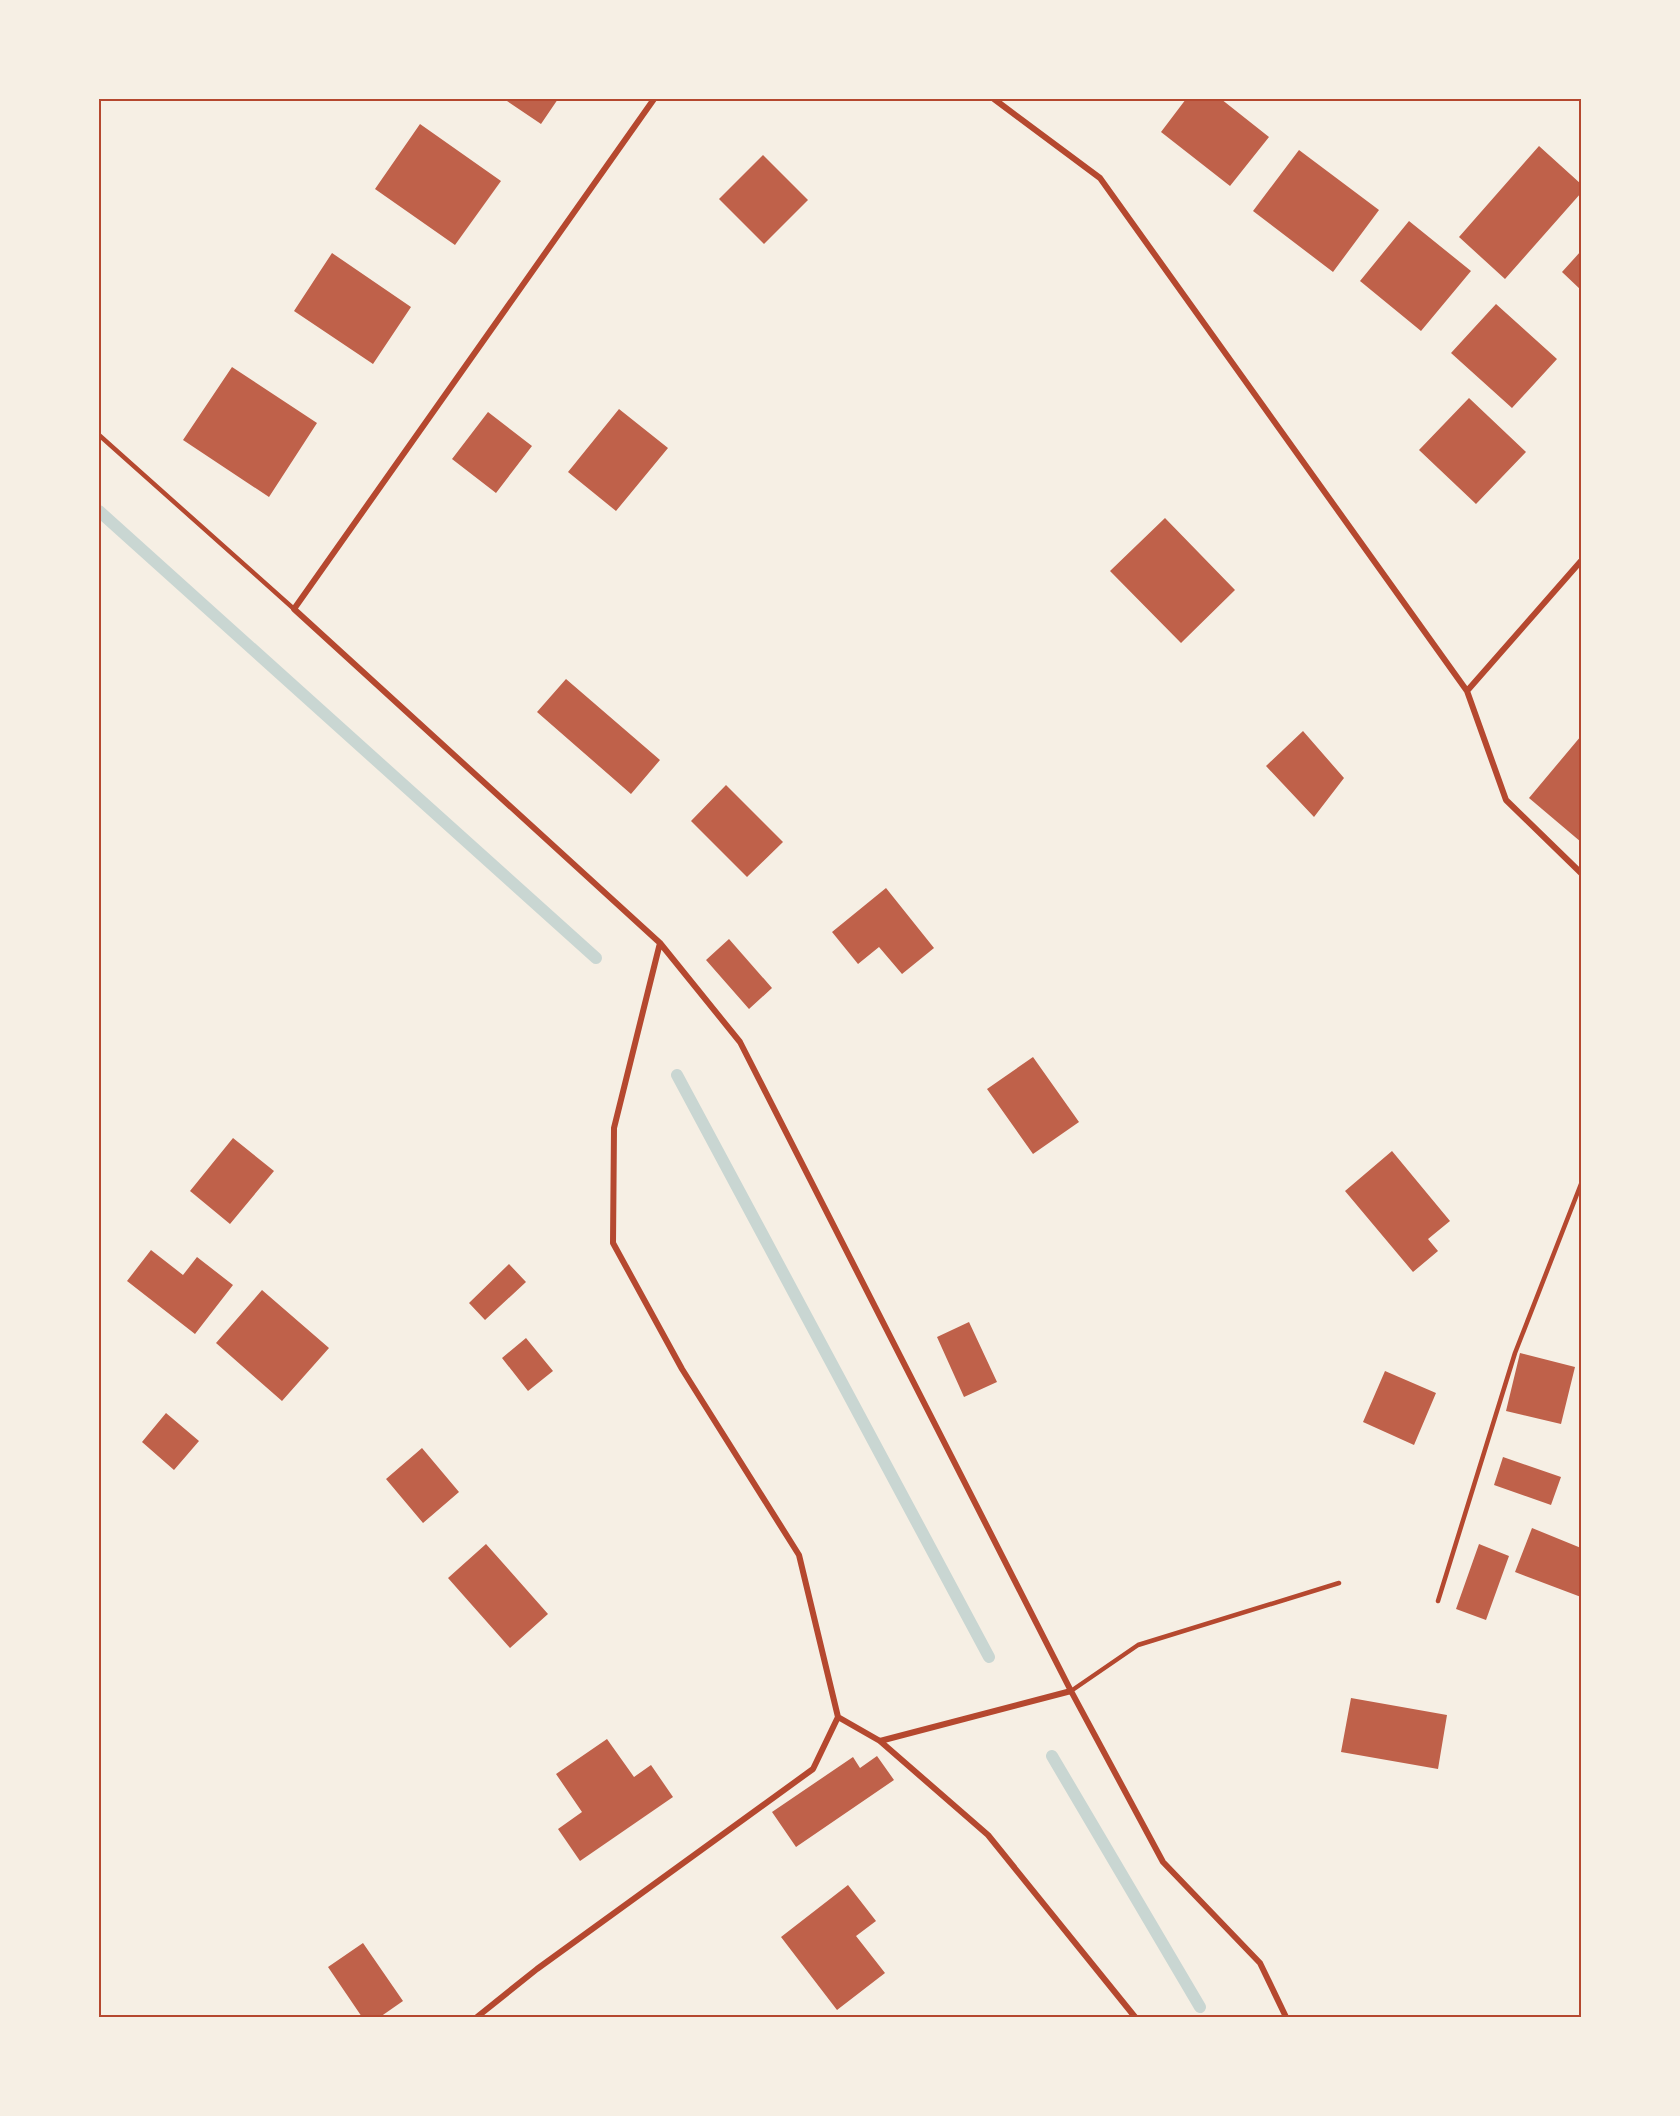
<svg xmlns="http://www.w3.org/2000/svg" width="1680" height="2116" viewBox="0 0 1680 2116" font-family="Roboto,sans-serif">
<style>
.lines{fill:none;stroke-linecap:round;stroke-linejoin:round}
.stream{stroke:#c9d6d2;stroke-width:12}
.building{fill:#bf614a}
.service{stroke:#b5482f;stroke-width:4.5}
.minor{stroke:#b5482f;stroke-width:6}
.neatline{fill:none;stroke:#b5482f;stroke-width:2}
</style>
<rect width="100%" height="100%" fill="#f6efe4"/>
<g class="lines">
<path class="stream" d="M99,511l497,447
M677,1075l312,582
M1052,1756l148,251"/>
</g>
<path class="building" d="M504,99h54l-17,25z
M1186,99h35l48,38 -39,49 -69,-54z
M420,124l81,57 -46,64 -80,-56z
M1539,146l42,38v9l-76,86 -46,-42z
M1299,150l80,60 -46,62 -80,-61z
M763,155l45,45 -44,44 -45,-45z
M1409,221l62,50 -50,60 -61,-50z
M1581,251v39l-19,-18z
M332,253l79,54 -38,57 -79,-53z
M1496,304l61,55 -45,49 -61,-55z
M232,367l85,56 -48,74 -86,-57z
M1469,398l57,54 -50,52 -57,-54z
M619,409l49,39 -52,63 -48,-39z
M488,412l44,34 -36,47 -44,-34z
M1165,518l70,72 -54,53 -71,-72z
M566,679l94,81 -29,34 -94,-82z
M1303,731l41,47 -30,39 -48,-51z
M1581,736v106l-52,-44z
M726,785l57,57 -36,35 -56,-56z
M886,888l48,60 -32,26 -23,-27 -21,17 -26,-32z
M729,939l43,49 -23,21 -43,-49z
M1033,1057l46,65 -46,32 -46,-65z
M233,1138l41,33 -44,53 -40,-33z
M1392,1151l58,70 -22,18 10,12 -25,21 -68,-81z
M151,1250l32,25 14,-18 36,28 -38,49 -68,-53z
M509,1264l17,18 -41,38 -16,-17z
M262,1290l67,58 -47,53 -66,-58z
M969,1322l28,60 -33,15 -27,-60z
M526,1338l27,33 -25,20 -26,-33z
M1520,1353l55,14 -14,57 -55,-13z
M1385,1371l51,22 -22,52 -51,-23z
M166,1413l33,28 -25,29 -32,-28z
M422,1448l37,44 -36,31 -37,-44z
M1503,1457l58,20 -10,28 -57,-20z
M1532,1528l49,20v49l-66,-25z
M486,1544l62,70 -38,34 -62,-70z
M1479,1544l30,12 -23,64 -30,-11z
M1351,1698l96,17 -9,54 -97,-17z
M607,1739l27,38 17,-12 22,32 -93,64 -22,-32 24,-17 -26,-38z
M877,1756l17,24 -98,67 -24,-35 81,-55 7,11z
M848,1885l28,36 -20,15 29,37 -48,37 -56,-73z
M363,1943l40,58 -23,16h-18l-34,-50z"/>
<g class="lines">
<path class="service" d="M99,435l195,174
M1438,1601l77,-248 66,-169
M1071,1691l67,-46 201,-62"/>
<path class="minor" d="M654,99l-360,510 366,334 80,99 331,649 92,171 97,101 26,54
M994,99l106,79 367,513 39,109 75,73
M1467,691l114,-130
M838,1717l42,24 108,94 147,182
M880,1741l191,-50
M477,2017l60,-48 276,-200 25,-52 -39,-162 -117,-186 -69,-126 1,-115 46,-185"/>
</g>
<rect width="1680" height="2116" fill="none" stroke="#f6efe4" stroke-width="201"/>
<rect x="100" y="100" width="1480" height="1916" class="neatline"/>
</svg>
